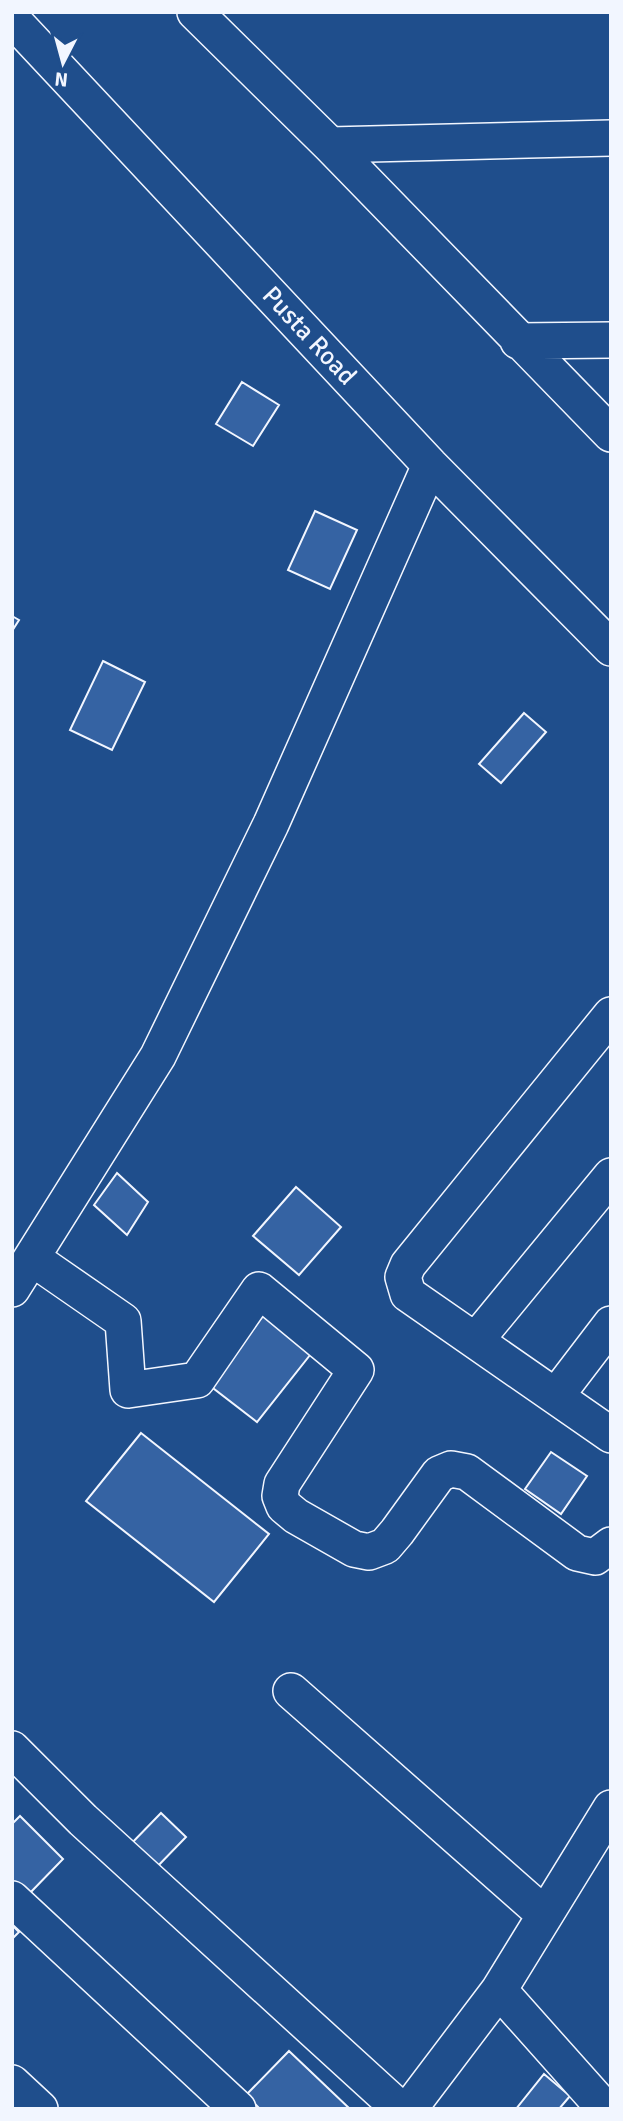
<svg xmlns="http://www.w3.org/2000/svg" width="623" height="2121" viewBox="0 0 623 2121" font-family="Signika,sans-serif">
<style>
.building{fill:#3563a3;stroke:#f2f6ff;stroke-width:2}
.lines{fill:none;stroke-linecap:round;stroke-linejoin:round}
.minor-casing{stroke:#f2f6ff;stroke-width:38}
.minor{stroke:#1f4e8c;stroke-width:35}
.labels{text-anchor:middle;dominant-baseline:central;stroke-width:5;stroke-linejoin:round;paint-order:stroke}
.street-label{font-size:26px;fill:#f2f6ff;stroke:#1f4e8c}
</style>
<rect width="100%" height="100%" fill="#1f4e8c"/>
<path class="building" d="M242,382l37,23 -26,41 -37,-22z
M315,511l42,19 -27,59 -42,-19z
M12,616l7,4 -7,11z
M103,661l42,21 -33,68 -42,-20z
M524,713l22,19 -45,51 -22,-19z
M117,1173l31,29 -21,33 -33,-30z
M296,1187l45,40 -42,48 -46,-39z
M266,1312l48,38 -57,72 -48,-37z
M141,1433l128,101 -55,68 -128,-101z
M551,1452l36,24 -26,38 -36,-25z
M161,1813l25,24 -34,35 -25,-24z
M20,1816l43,43 -36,37 -15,-14v-58z
M12,1925l7,7 -7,7z
M289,2051l61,58h-90l-14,-14z
M544,2074l26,22 -11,13h-43z"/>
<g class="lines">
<g class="minor-casing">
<path id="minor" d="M195,12l135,133 281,289
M12,19l418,446 181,183
M330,145l281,-7
M518,341l93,-1
M611,1015l-203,250 -5,12 5,17 203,141
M32,1258l91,63 5,69 69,-10 62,-90 97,80 -74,114 -2,12 4,10 12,10 58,33 15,3 16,-6 12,-14 42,-58 12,-5 16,3 110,81 18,4 16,-12
M12,1289l146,-233 113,-232 159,-359
M476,1340l135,-164
M556,1396l55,-72
M291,1691l254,224
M12,1749l71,71 317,289
M12,1899l226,210
M499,1990l112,-182
M12,2083l28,26
M409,2109l90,-119 106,119"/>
</g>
<use href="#minor" class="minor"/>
</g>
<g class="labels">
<g class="street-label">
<text transform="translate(309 336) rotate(47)">Pusta Road</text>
</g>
</g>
<rect width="623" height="2121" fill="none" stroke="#f2f6ff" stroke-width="28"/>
<g transform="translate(63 63) rotate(186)" stroke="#1f4e8c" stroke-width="5" paint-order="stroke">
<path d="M0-5L12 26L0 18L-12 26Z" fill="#f2f6ff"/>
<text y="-10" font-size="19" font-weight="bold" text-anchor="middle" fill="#f2f6ff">N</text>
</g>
</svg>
